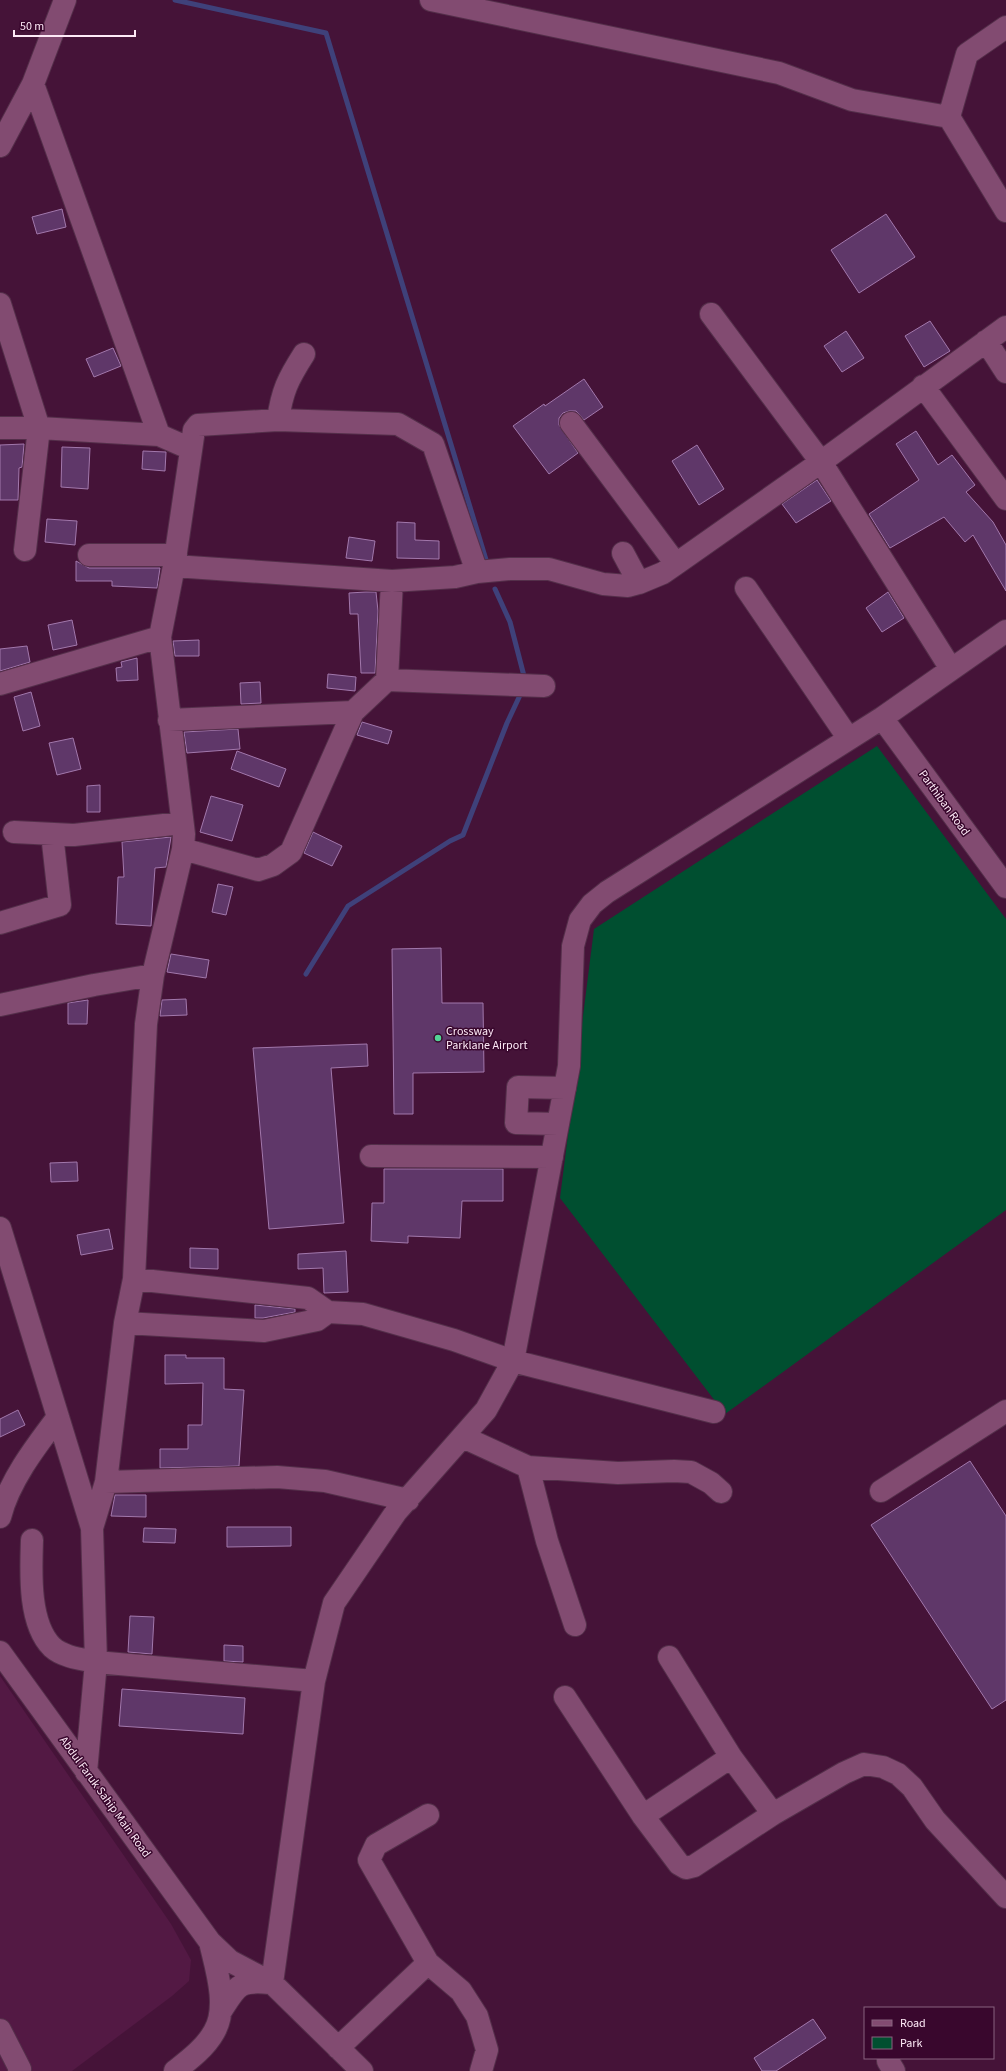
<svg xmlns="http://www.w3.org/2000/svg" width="1006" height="2071" viewBox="0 0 1006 2071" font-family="'Source Sans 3',sans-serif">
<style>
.built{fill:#531944}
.green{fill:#004f30}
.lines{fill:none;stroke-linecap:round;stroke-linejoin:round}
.stream{stroke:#3f417a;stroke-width:5}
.building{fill:#5f3769;stroke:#a278ac}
.minor-casing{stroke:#542f4a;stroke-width:24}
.minor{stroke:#824b71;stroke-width:22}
.poi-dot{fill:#53d396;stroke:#39072d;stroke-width:1.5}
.labels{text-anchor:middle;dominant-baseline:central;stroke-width:3;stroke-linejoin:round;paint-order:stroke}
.street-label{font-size:12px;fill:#feeaf7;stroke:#39072d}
.poi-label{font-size:12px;fill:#feeaf7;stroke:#39072d;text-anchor:start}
</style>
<rect width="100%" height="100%" fill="#451338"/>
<path class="built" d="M0,1676l171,248 20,36 -2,21 -17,15 -100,75h-72z"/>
<path class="green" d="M877,746l129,173v291l-281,204 -165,-216 34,-269z"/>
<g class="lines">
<path class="stream" d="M175,0l151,33 161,530
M495,589l15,33 14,54
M306,974l42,-68 102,-65 13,-6 44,-112 15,-32"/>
</g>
<path class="building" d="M62,209l4,18 -29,7 -5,-17z
M886,214l29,43 -56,36 -28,-43z
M930,321l20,30 -26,16 -19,-31z
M846,331l18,27 -22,14 -18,-26z
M113,348l8,18 -27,11 -8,-18z
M584,379l19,28 -19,13 -8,-9h-7l-6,2 -4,5v7l19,28 -29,21 -36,-48 31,-22 1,2z
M916,431l22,34 14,-10 23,30 -9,7 27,30 13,23v46l-33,-56 -8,7 -21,-25 -54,31 -21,-34 50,-34 -23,-36z
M24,444l-2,23 -3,1 -1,32h-18v-55z
M697,445l27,44 -25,16 -27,-44z
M62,447l28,1 -2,41 -27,-2z
M143,451l23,1 -1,19 -23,-2z
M817,480l14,21 -35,22 -14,-19z
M47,519l30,2 -2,24 -30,-3z
M397,522l18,1v17l24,1v18l-42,-1z
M349,537l26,4 -3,20 -26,-3z
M76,561l13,7h71l-3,20 -45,-2v-5h-36z
M366,592h10l2,19 -3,62h-14l-3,-59h-8l-1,-21z
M888,592l16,26 -22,14 -16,-24z
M72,620l5,25 -24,5 -5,-25z
M199,640v16h-24l-2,-15z
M27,646l3,16 -30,9v-22z
M137,658l1,22 -21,1 -1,-13 6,-1 -1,-5z
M328,674l28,3 -1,14 -28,-3z
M260,682l1,21 -20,1 -1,-21z
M31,692l9,34 -17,5 -9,-34z
M362,722l30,9 -4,13 -31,-9z
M238,729l2,20 -53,4 -3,-21z
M73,738l8,31 -24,6 -8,-32z
M237,751l49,18 -7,18 -48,-18z
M100,785v27h-13v-26z
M211,796l32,9 -11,36 -32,-9z
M313,832l29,14 -10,20 -28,-13z
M171,837l-5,30 -11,1 -4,58 -35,-2 2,-47h6l-2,-35z
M218,884l15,3 -7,28 -14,-3z
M441,948l1,55h41l1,69 -71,1v41h-19l-2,-165z
M171,954l38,6 -3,18 -39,-6z
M186,999l1,16 -27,1 2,-16z
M88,1000l-1,24h-19v-21z
M367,1044l1,22 -37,2 13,155 -75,6 -16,-181z
M77,1162l1,19 -27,1 -1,-19z
M384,1169h119v32h-41l-2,37 -52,-2v7l-37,-2 1,-38h12z
M109,1229l4,20 -32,6 -4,-20z
M190,1248l28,1v20l-28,-1z
M346,1251l2,41 -24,1 -1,-25 -25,1v-15z
M255,1305l40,4v3l-32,6h-8z
M165,1355h21v3h38v31l20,1 -5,76 -79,2v-19h28v-24h14l1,-42 -38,1z
M18,1410l7,15 -25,12v-18z
M970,1461l36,55v184l-14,9 -121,-184z
M115,1495h31v22l-35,-1z
M227,1527h64v19l-64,1z
M144,1528l32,1 -1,14 -32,-1z
M130,1616l24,1 -2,37 -24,-2z
M224,1645l19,1v16l-19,-1z
M122,1689l123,9 -2,36 -124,-8z
M813,2019l13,19 -50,33h-14l-8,-13z"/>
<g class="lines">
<g class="minor-casing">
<path id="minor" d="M431,0l348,73 73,27 97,17
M1006,27l-39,27 -18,63 57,94
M33,84l126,351
M0,146l33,-62 32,-84
M0,304l39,124 -14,122
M711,314l110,148 130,207
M986,341l20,31
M923,386l83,113
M278,420c4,-29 10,-41 26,-66
M571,423l105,141
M0,428h39l120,7 32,14
M623,553l16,30
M89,555h87
M174,566l218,15 63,-4 22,-5 33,-3h39l54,15 25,2 11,-3 24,-10 13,-9 145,-102 185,-135
M746,588l103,151
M387,680l5,-99
M0,684l160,-47
M882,718l124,169
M169,720l184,-8
M14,832l60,3 108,-12
M183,849l75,21 15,-5 18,-13 62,-140 34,-32 157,6
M0,923l60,-18 -8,-71
M0,1005l94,-20 59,-10
M558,1124l-42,-1 2,-36 47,1
M371,1156l181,1
M0,1228l92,300
M134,1279l174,19 20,14 35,2 91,26 59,21 201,51
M125,1323l139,8 53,-11 11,-8
M463,1437l65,30 90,6 56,-2 17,1 20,11 10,9
M528,1467l19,74 28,84
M106,1482l171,-5 48,4 83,19
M881,1491l125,-80
M0,1517c9,-36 36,-71 58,-100
M32,1540c-1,31 -4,83 20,107 11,10 29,12 44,15l218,19
M0,1652l210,290 20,19 42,22 90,88
M669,1657l62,100
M565,1697l78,119
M86,1772l10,-110 -4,-134 14,-46 19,-159 9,-44 12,-255 7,-49 30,-126 1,-15 -24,-197 14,-71 20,-136 4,-5 80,-5 120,4 35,20 44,128
M773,1814l-42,-57 -88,59 36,48 7,4 8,-2 79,-52 71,-41 20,-9 19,3 15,7 14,13 23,33 71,77
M428,1963l33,28 16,25 10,34 -6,21
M272,1983l42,-302 20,-78 62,-91 90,-102 27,-49 56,-295 4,-120 7,-26 12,-16 15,-12 275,-174 124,-87
M221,2011c16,-25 17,-31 49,-28
M0,2030l20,39 -1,2
M338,2048l90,-85 -59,-103 7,-15 52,-30
M888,2061l6,10
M175,2071c14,-11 30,-23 39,-39 15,-25 2,-64 -4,-90"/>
</g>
<use href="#minor" class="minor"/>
</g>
<circle class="poi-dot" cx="438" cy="1038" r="4"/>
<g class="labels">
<g class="street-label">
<text transform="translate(944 803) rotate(54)">Parthiban Road</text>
<text transform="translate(105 1797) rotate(54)">Abdul Faruk Sahip Main Road</text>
</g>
<g class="poi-label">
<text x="446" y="1031">Crossway<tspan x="446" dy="14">Parklane Airport</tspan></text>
</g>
</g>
<rect x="864" y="2007" width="130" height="52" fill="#39072d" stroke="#88627e"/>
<rect x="872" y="2020" width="20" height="6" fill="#824b71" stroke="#88627e"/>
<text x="900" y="2027" font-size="12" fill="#feeaf7">Road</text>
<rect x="872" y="2037" width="20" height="12" fill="#004f30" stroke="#88627e"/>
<text x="900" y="2047" font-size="12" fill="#feeaf7">Park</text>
<path d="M14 30v6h121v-6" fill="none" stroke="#feeaf7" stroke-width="2"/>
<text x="20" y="30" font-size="12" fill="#feeaf7" stroke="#39072d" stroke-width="3" paint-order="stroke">50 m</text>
</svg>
